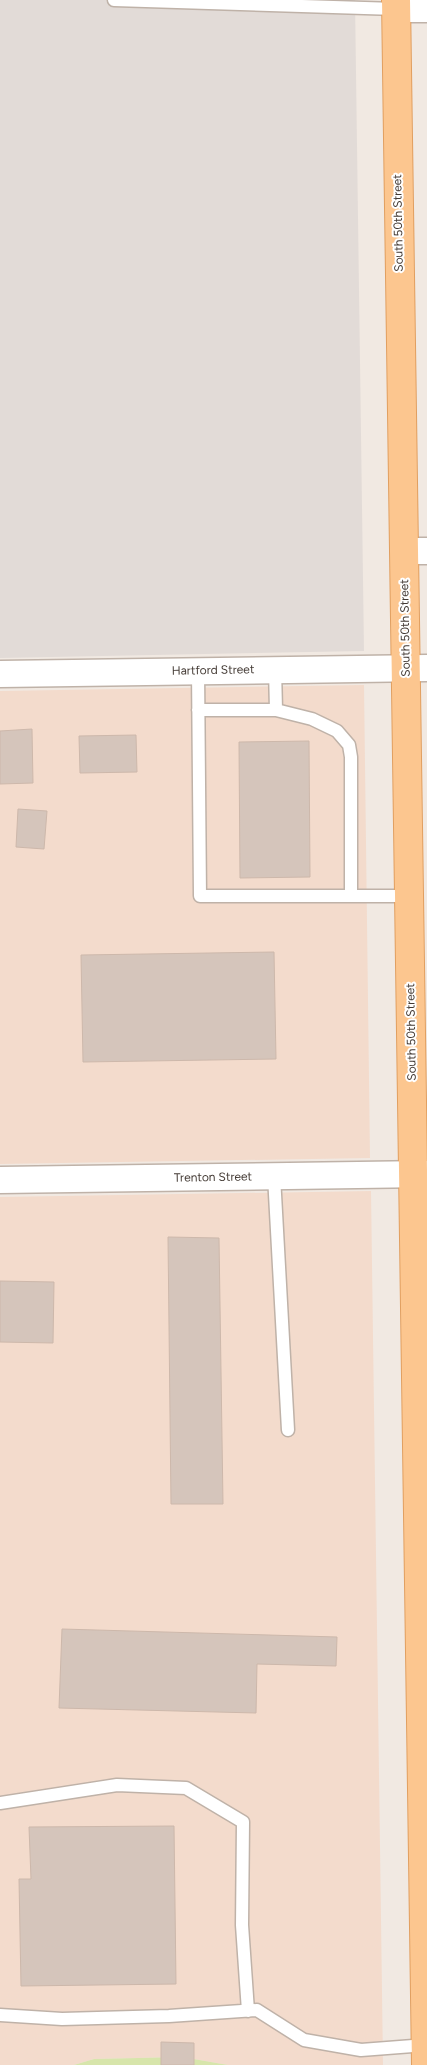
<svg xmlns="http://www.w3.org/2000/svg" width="427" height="2065" viewBox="0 0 427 2065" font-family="Figtree,sans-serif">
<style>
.commercial{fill:#f3dbcc}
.industrial{fill:#e2dbd7}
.green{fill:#d7e5ab}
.building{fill:#d5c5bb;stroke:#cdb8ab}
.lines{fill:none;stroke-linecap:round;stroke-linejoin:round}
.lane-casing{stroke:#bfb2a8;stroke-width:15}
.street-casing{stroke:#bfb2a8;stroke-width:29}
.primary-casing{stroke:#e19f60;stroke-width:30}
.lane{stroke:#fff;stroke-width:12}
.street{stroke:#fff;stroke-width:26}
.primary{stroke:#fcc68f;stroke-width:28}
.labels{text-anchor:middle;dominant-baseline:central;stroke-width:4;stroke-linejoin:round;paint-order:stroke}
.street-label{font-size:12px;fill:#423933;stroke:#fff}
</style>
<rect width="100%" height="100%" fill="#f1e9e2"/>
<path class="commercial" d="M364,685l6,473 -370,6v-473z
M371,1191l12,874h-155l-46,-8 -88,2 -20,6h-74v-868z"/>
<path class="industrial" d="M0,0h355l9,651 -364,7z"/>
<path class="green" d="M182,2057l46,8h-154l20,-6z"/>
<path class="building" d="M32,729l1,54 -33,1v-53z
M136,735l1,37 -57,1 -1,-37z
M309,741l1,136 -70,1 -1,-136z
M18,809l29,2 -3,38 -28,-2z
M274,952l2,107 -193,3 -2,-107z
M168,1237l51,1 4,266h-52z
M0,1281l54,1 -1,61 -53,-1z
M62,1629l275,8 -1,29 -79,-2 -1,49 -197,-5z
M174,1826l2,158 -155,2 -2,-107h12l-2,-52z
M161,2042l33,1v22h-33z"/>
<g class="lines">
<g class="lane-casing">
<path id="lane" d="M114,0l282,9
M275,669l1,41
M198,670l2,226h209
M198,710h78l36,9 25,12 12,14 2,12v139
M274,1176l14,254
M0,1803l117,-18 69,3 57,34 -1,103 6,86
M0,2015l62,4 107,-3 88,-6 47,30 57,10 65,-5"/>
</g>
<g class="street-casing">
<path id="street" d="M396,9h31
M404,551h23
M0,674l427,-6
M0,1180l427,-6"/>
</g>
<g class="primary-casing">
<path id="primary" d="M396,0l30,2065"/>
</g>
<use href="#lane" class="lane"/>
<use href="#street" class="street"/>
<use href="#primary" class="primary"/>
</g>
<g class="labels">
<g class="street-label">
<text transform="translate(398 223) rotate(-91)">South 50th Street</text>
<text transform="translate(405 628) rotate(-91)">South 50th Street</text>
<text transform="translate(213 670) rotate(-1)">Hartford Street</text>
<text transform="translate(411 1032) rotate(-91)">South 50th Street</text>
<text transform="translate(213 1177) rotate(-1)">Trenton Street</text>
</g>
</g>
</svg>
